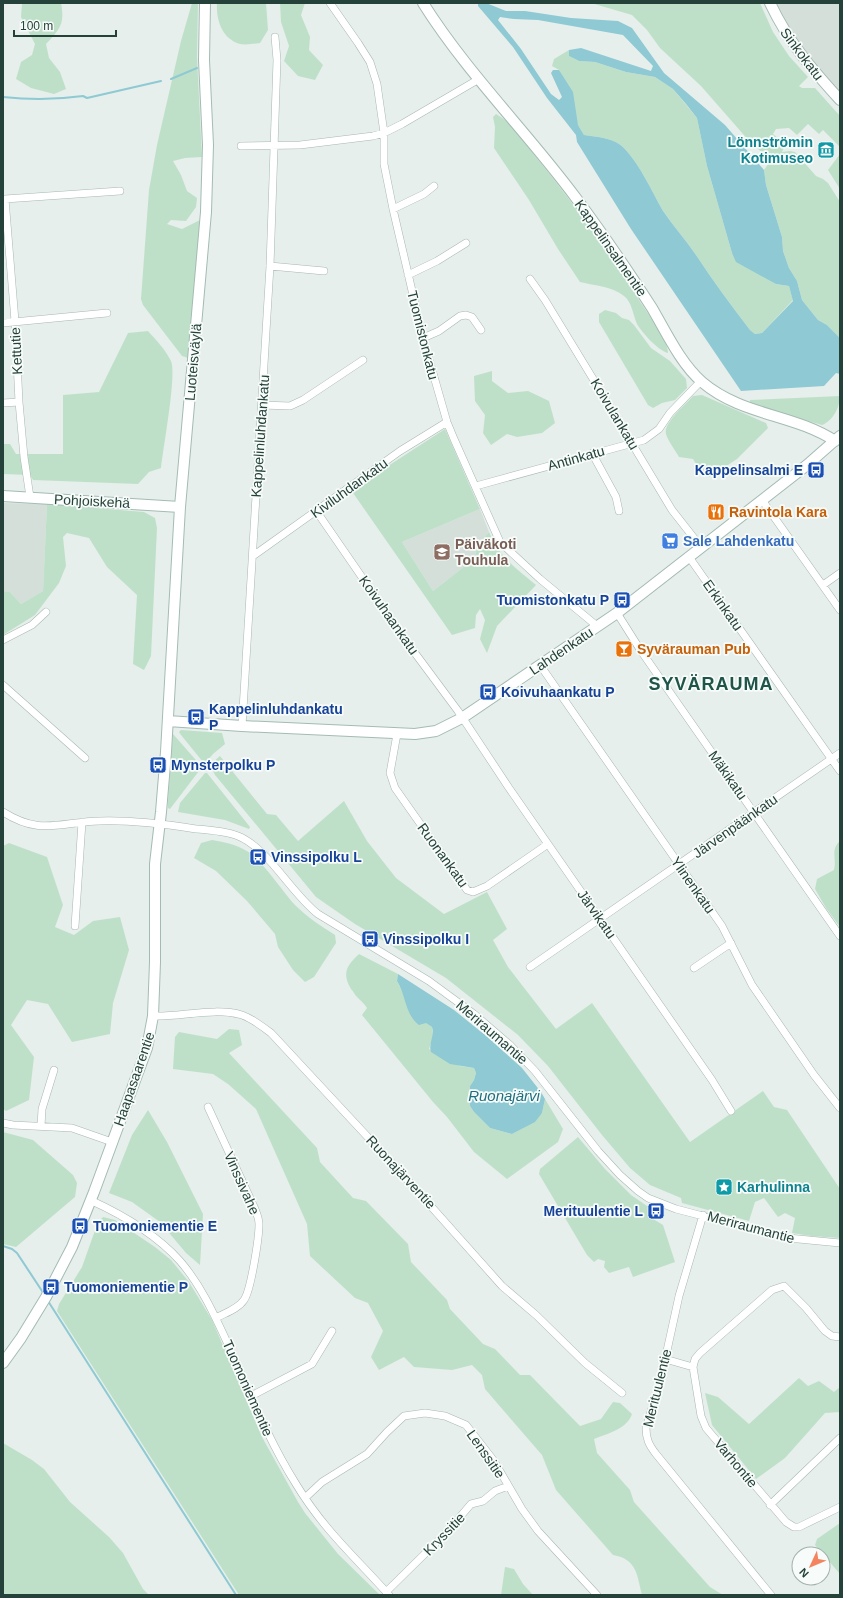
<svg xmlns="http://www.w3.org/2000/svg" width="843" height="1598" viewBox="0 0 843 1598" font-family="Arial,sans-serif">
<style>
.built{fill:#d4dfda}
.green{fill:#bfe0c8}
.water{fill:#8ec9d4;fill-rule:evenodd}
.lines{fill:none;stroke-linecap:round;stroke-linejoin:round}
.stream{stroke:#8ec9d4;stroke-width:2}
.street-casing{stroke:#a8b8b2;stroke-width:8}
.secondary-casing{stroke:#a4bbb3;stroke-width:12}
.street{stroke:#fff;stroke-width:7}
.secondary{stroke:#fff;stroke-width:10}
.labels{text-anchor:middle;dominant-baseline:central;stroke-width:3.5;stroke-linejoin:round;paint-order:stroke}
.street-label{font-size:14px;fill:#24423a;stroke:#f7fbf9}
.culture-label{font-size:14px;font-weight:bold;fill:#0d838f;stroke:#f7fbf9;text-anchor:end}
.transit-label{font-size:14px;font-weight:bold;fill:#164399;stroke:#f7fbf9;text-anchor:start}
.food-label{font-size:14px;font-weight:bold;fill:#c56008;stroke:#f7fbf9;text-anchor:start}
.shop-label{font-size:14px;font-weight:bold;fill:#366cbe;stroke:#f7fbf9;text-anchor:start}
.education-label{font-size:14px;font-weight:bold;fill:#785e54;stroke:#f7fbf9;text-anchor:start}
.water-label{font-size:15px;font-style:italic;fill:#1c6f80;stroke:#f7fbf9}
.district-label{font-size:18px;font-weight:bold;letter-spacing:1px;fill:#1f5548;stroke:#f7fbf9}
</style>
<rect width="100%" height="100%" fill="#e6efeb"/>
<path class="built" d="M770,3h70v97l-26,-28z
M3,503l44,1 -4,87 -22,13 -11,-12 -7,-1z
M480,509l9,23 -12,14 -2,12 -42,33 -31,-49z"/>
<path class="green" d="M22,3h39c4,21 -1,26 -15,41l3,14 11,14 6,17 -12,5 -23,-6 -15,-9 5,-17 11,-7 3,-11 -14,-27z
M192,3h6l-1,54 5,100 -17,1 -12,3 8,14 6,16 10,7 -1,9 -10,14 -15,-1 -4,4 15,5 18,-9 -12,138 -6,-2 -39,-51 -2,-6 8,-109 8,-45 24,-104z
M217,3h49l2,27 -8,13c-7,1 -14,2 -20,1 -18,-5 -24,-24 -23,-41z
M280,3h25l-4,12 9,22 -1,13 14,15 -8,15 -17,-4 -14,-15 5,-15 -8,-24z
M591,3h169l13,29 16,24 19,21 -9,9 3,2h13l25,28v31l-17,-17 -4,4 -11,-10 -11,11 -8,-7 -13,1 -3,5 12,10 -3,8 8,-1 5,1 21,24 7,3 5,4 12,19v136l-13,-13 -9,-5 -16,-20 -5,-19 -8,-13 -6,-17 -1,-14 -16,-52 -2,-15 7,-10 -21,-18 -49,-56 -41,-38 -13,-18 -15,-15z
M569,50v6l10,5 16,1 31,10 29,5 18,12 24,29 10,48 25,87 44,31 13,2 4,14 -31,33 -7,1 -5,-4c-19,-25 -37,-49 -54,-75 -10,-15 -23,-29 -33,-44 -12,-21 -22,-45 -39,-63 -9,-10 -27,-11 -40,-13l-6,-10 -19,-55 -7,-4 2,-7z
M496,114c16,9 28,27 39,42 38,46 72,94 104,144 7,11 30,41 29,53 -9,-2 -26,-20 -31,-29 -4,-9 -5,-22 -13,-28 -12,-10 -29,-10 -44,-14l-22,-33 -29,-49 -35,-52 1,-21 -2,-10z
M840,154v35l-12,-19z
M605,310l11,3 6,5 7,2 5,5 17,23 19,13 16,18 1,9 -12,12 -13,3 -9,5 -5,-3 -49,-83v-8z
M148,331c8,9 17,18 23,30 6,13 -8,88 -10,107l-12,4 -11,12 -105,-4 -3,-5 -27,-1v-30h7l6,10h47v-59l36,-3 29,-59z
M492,371v10l16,12 20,-2 21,10 6,22 -13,10 -25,4 -10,-3 -16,11 -8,-12 2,-18 -10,-14 -1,-25z
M702,395l64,28 2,5 -31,31 -27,18 -7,-2 -10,-16 -14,-2c-4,-7 -11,-16 -13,-23 -3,-11 20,-30 27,-38z
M840,396c0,11 -7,25 -18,29l-72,-21v-4z
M445,429l35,80 -78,33 31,49 42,-33 2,-12 12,-14c11,26 26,35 47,53l-39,41 -10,27 -7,-14 5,-19 -5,-11 -4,6 -1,13 -23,7 -101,-145z
M47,504l97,8 11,6 2,10 -6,128 -7,14 -11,-6 4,-69 -30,-28 -18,-29 -22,-5 -4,4 3,29 -7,17 -24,32 -32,20v-44l7,1 11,12 22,-13z
M181,730l41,3 3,11 -12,10 -7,8h-3l-22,-27 -2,-3z
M173,734l29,33 -32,42 -2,-1v-7z
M220,756l47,58 9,1 22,26 46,-40 23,40 29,37 48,36 43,-22 20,37 -14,11 15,27 48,62 36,-26 98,139 73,-51 11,16 13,3 53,79v49l-29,-2 -19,-3 3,-15 -10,-5 -7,4 -14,-19 -9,4 -6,19 -67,-18 -1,-5 -31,-13 -20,-17 -28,-33 -54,-69 -30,-31 -72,-57 -91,-54 -39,-27 -101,-122 -4,-8 2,-5z
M205,773h2l43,54 -1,2 -24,-9 -47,-8 2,-9z
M212,840c11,2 23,4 33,10 17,9 36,40 50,55 12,12 26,21 40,30l1,8 -22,34 -9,5 -12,-12 -15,-23 -3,-13 -28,-33 -31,-30 -22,-13 7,-15z
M840,841v86l-14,-19 -11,-19 2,-10 17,-9c3,-11 -4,-20 6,-29z
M9,843l38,14 16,48 -8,22 19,8 19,-14 27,-4 9,33 -16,53 -3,31 -38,8 -24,-38 -21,-4 -16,25 23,32 -5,43 -23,11 -3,-2v-263z
M359,954l39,20 -1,7c3,5 5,10 7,15 7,11 18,25 28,31l1,10 -4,12 31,17 14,2 2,5 -2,7 -4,6v20l4,6 16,16 22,6 13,-7 17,-14 3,-14 18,30 -5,13 -51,37 -33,-27 -27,-35 -14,-15 -71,-87 5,-7c-3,-5 -6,-7 -10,-11 -2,-2 -4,-6 -6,-8 -9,-15 -5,-23 8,-35z
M229,1029l10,1 3,15 -13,8 88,95 3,14 33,36 13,3 42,43 3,18 36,38 3,9 33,35 12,5 25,26h10l50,51 21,-7 12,-17 7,1 12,11c-5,15 -25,20 -38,25l3,14 33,37 4,12 76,85 13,8h-81c-5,-20 -5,-36 -29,-40l-57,-65 -14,-35 -57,-66 -3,-14 -10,-10 -20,5 -38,-3 -10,-10 -25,13 -8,-13 12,-26 -15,-28 -13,-5 -45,-42 -3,-32 -51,-115 -28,-25 -15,-10 -40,-5 2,-32 4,-5 38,7z
M148,1110l19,32 36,72 -3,51 -14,-12 -26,-31 -28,-20 -23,-9 23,-58z
M3,1132l30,8 40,35 4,8 -2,14 -59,50 -13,-3z
M578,1137l27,32 26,26 19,13v9l13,8 12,37 -42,15 -4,-10 -20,6 -5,-6 1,-6 -7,-2 -4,3 -7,-7 -48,-81 1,-5z
M103,1217l12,3 40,27 16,13 18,22 23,38 50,117 36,65 7,11 33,41 42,41h-141l-182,-284 2,-7 23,-37 16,-45z
M799,1378l9,8 11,-5 15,11 6,-5v25l-15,1 -40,45 -29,21 -44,-54 -7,-32 13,4 31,27z
M3,1443l29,17 12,9 26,33 39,35 14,16 20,36 6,6h-146z
M840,1523v51l-25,-29 2,-6z
M505,1567l9,2 9,15 10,11h-32z"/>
<path class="water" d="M478,3h8l20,8h19l46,7 47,3 14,7 32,45 61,52 39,45 2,15 16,52 1,14 6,17 8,13 5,19 16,20 9,5 13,13v36l-4,-1 -12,13 -83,5 -110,-162 -54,-87 -1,-7 -29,-37 -34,-51 -35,-41zM500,17l14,2 24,1 85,15 30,31 -2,5 -70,-23 -12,2v6l10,5 16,1 31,10 29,5 18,12 13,15 11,14 10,48 25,87 4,9 40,22 13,2 4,15 -31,32 -7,1 -5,-4c-19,-25 -37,-49 -54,-75 -10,-15 -23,-29 -33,-44 -12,-21 -22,-45 -39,-63 -9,-10 -27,-11 -40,-13l-6,-10 -5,-33 -14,-22h-6l-2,3 11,24 -3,3 -8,-6 -30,-45 -23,-29z
M398,974l56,36 31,25 37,33 19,24 4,7 -3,14 -7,9 -23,12 -22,-6 -16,-16 -4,-6v-20l4,-6 2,-7 -2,-5 -24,-4 -19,-12c-3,-8 4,-16 1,-25l-6,-4 -7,2c-14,-10 -13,-30 -22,-44z"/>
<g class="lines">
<path class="stream" d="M171,79l26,-11
M3,97c29,3 51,3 80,-1l4,2 74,-17
M3,1246l9,3 5,4 27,41
M48,1301l188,294"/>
<g class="street-casing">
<path id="street" d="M330,3l28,40 12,19 7,22 7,49v31l9,45 30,129 24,84 7,17 46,103 40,37 57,47
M241,146l59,-1 73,-9 11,-3 18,-9 77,-45
M393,209l31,-15 10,-8
M270,266l54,5
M408,275l29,-14 29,-18
M530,279l15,21 53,87 74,123 29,37
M3,323l104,-10
M423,338l16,-7 21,-15 6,-1 6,2 9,13
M3,403l16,-1
M262,405l28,1 13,-6 60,-40
M592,453l24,44 3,14
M476,486l168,-46 15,-11 11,-16 31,-32
M30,497l-6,-40 -5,-55 -4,-81 -10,-122 115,-8
M762,500l78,110
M317,512l89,129 52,70 51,77 203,292 19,31
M253,556l147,-105 47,-29
M689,557l151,214
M823,585l17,-12
M617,613l24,38 199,285
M3,640l29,-15 14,-13
M540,665l182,261 30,59 62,90 26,33
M3,685l82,73
M242,726l28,-460 7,-206 -2,-23
M397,734l-7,39 5,15 72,102 6,2 14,-6 61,-42
M3,812c38,24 56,10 97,9 32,-1 64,3 96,8 14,1 29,2 42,7 30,12 53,57 80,78l111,67 45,33 36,31 25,26 63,80 22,24 18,16 10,7 28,11 112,29 52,5
M75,926l7,-104
M530,967l310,-214
M694,968l37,-25
M153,1016c29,1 61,-9 89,-1 11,4 20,11 29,18l133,143 98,110 34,29 49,48 37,30
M208,1107l47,102c2,5 4,10 4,15 0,14 -8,66 -15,76 -6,9 -19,13 -28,18
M3,1123l10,2 59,3 40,14
M41,1126l1,-17 12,-39
M90,1200c33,15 66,34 90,61 20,23 33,51 46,79 22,48 41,98 70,144 27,45 59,73 93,111
M703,1215l-24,81 -18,82 -15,50c0,11 3,17 10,26l115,141
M665,1359l28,8 8,49 5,12 80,94 8,5h5l41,-20
M693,1367l2,-8 5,-6 72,-63 12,-4 22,22 19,23 7,5 8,1
M251,1396l61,-32 20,-33
M305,1498l17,-16 45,-28 20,-22 17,-16 21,-3 20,3 21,9 28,36 28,48 16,22 59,64
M770,1505l70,-67
M386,1592l62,-61 23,-27 12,-3 12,-10 13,-5"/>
</g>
<g class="secondary-casing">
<path id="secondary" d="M423,3c44,70 104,129 153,195 27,36 52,73 76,110 14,24 29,56 50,74 40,34 92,32 133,59
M770,3c19,40 41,65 70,97
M3,496l177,11
M168,721l74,5 173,8 21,-3 26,-13 155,-105 190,-148 33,-29
M3,1363l18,-25 25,-41 26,-50 22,-55 53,-144 6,-32 2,-54v-98l6,-52 5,-60 14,-245 26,-295 2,-67 -4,-85 1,-57"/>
</g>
<use href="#street" class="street"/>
<use href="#secondary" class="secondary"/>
</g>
<defs>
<g id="museum-square" transform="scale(0.9)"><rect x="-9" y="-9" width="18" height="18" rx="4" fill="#0f9aa8" stroke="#f7fbf9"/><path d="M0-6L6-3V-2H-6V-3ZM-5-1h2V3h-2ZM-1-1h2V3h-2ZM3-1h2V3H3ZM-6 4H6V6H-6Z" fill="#fff"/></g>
<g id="bus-square" transform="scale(0.9)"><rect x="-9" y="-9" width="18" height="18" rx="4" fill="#1a4fb4" stroke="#f7fbf9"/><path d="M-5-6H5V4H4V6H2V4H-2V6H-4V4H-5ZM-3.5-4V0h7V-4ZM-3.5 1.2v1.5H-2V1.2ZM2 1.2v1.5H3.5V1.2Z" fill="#fff"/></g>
<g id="restaurant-square" transform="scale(0.9)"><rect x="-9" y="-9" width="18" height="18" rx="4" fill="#e8710a" stroke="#f7fbf9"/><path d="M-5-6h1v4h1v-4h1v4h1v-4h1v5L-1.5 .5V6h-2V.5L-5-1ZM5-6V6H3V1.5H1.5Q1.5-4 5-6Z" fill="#fff"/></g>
<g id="supermarket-square" transform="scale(0.9)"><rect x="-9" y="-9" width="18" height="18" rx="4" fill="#3f7fe0" stroke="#f7fbf9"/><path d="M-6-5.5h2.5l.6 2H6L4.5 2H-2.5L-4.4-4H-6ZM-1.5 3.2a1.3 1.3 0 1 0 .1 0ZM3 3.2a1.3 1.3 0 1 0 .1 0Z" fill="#fff"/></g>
<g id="school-square" transform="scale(0.9)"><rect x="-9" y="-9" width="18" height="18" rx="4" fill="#8d6e63" stroke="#f7fbf9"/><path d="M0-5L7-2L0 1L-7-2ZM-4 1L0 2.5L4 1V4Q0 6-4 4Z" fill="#fff"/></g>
<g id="bar-square" transform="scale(0.9)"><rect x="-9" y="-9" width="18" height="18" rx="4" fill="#e8710a" stroke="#f7fbf9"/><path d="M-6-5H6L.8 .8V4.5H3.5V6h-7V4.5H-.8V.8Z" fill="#fff"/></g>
<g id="sight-square" transform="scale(0.9)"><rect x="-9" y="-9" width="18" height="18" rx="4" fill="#0f9aa8" stroke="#f7fbf9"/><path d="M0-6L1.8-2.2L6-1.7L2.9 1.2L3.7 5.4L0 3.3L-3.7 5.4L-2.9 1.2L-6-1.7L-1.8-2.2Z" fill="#fff"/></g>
</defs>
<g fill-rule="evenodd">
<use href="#museum-square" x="826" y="150"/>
<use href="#bus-square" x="816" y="470"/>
<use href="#restaurant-square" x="716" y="512"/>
<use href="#supermarket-square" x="670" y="541"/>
<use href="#school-square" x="442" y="552"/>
<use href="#bus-square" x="622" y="600"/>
<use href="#bar-square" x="624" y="649"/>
<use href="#bus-square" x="488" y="692"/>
<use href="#bus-square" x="196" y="717"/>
<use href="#bus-square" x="158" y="765"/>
<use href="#bus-square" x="258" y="857"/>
<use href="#bus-square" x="370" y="939"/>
<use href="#sight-square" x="724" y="1187"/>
<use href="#bus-square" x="656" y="1211"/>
<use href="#bus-square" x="80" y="1226"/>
<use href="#bus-square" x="51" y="1287"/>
</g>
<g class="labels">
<g class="street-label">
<text transform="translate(802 54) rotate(53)">Sinkokatu</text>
<text transform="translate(611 248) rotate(55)">Kappelinsalmentie</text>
<text transform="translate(423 335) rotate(76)">Tuomistonkatu</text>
<text transform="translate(16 351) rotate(-93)">Kettutie</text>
<text transform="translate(193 362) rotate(-85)">Luoteisväylä</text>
<text transform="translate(615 414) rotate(59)">Koivulankatu</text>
<text transform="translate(260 436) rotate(-86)">Kappelinluhdankatu</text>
<text transform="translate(576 458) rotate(-16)">Antinkatu</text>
<text transform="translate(349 488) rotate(-36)">Kiviluhdankatu</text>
<text transform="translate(92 501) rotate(3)">Pohjoiskehä</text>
<text transform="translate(723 605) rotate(55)">Erkinkatu</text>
<text transform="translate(389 615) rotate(55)">Koivuhaankatu</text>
<text transform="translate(561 651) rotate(-34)">Lahdenkatu</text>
<text transform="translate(728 775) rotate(55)">Mäkikatu</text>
<text transform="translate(735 826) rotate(-35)">Järvenpäänkatu</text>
<text transform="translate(443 855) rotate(54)">Ruonankatu</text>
<text transform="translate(693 885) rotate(55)">Ylinenkatu</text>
<text transform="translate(597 914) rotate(55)">Järvikatu</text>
<text transform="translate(492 1032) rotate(41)">Meriraumantie</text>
<text transform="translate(134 1079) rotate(-71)">Haapasaarentie</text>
<text transform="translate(401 1172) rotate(47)">Ruonajärventie</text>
<text transform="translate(242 1183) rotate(66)">Vinssivahe</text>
<text transform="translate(751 1227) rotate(15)">Meriraumantie</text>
<text transform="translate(248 1388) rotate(66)">Tuomoniementie</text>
<text transform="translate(657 1388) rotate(-76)">Merituulentie</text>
<text transform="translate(486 1454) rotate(55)">Lenssitie</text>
<text transform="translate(736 1463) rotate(50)">Varhontie</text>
<text transform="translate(444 1534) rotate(-46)">Kryssitie</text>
</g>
<g class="culture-label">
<text x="813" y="142">Lönnströmin<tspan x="813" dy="16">Kotimuseo</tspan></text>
<text x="737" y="1187" text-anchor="start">Karhulinna</text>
</g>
<g class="transit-label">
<text x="803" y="470" text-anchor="end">Kappelinsalmi E</text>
<text x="609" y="600" text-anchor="end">Tuomistonkatu P</text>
<text x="501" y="692">Koivuhaankatu P</text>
<text x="209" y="709">Kappelinluhdankatu<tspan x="209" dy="16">P</tspan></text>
<text x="171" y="765">Mynsterpolku P</text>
<text x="271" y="857">Vinssipolku L</text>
<text x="383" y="939">Vinssipolku I</text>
<text x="643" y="1211" text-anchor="end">Merituulentie L</text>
<text x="93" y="1226">Tuomoniementie E</text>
<text x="64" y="1287">Tuomoniementie P</text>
</g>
<g class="food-label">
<text x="729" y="512">Ravintola Kara</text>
<text x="637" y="649">Syvärauman Pub</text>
</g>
<g class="shop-label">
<text x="683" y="541">Sale Lahdenkatu</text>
</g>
<g class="education-label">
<text x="455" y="544">Päiväkoti<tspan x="455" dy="16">Touhula</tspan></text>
</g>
<g class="water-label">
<text x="504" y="1095">Ruonajärvi</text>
</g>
<g class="district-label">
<text x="711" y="684">SYVÄRAUMA</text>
</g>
</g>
<rect width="843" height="1598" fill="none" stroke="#24423a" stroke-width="8"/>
<g transform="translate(811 1566) rotate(226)"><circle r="19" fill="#f7fbf9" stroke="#a3b1ad"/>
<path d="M0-3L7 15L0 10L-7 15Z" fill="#f4845f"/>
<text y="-6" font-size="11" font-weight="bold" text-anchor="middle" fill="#24423a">N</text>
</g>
<path d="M14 30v6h102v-6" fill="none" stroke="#24423a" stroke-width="2"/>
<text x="20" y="30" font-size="12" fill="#24423a" stroke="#f7fbf9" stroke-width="3" paint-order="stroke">100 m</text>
</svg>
